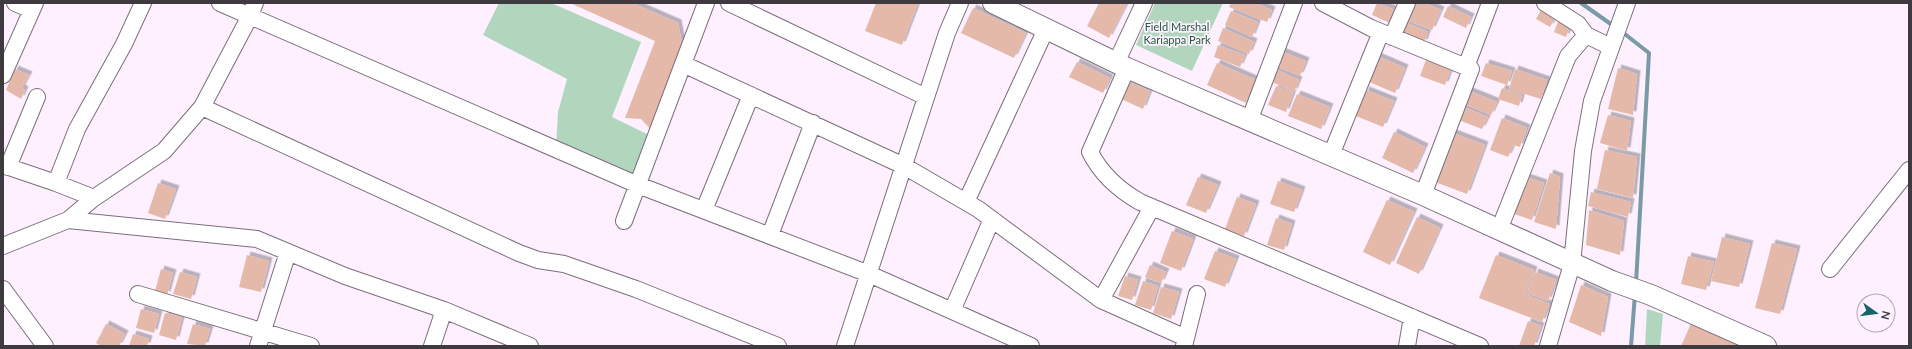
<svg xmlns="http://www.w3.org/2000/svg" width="1912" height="349" viewBox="0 0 1912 349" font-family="Lato,sans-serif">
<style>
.green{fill:#b1d6bd}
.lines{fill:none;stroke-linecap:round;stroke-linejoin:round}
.stream{stroke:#7a9aa6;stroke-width:4}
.building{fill:#e5b9a9;filter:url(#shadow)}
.minor-casing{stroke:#7b6f7c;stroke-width:18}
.tertiary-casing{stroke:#7b6f7c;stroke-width:22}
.minor{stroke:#fff;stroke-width:16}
.tertiary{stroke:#fff;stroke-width:20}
.labels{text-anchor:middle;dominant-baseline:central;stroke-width:3.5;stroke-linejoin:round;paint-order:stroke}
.park-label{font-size:11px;fill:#1e5d3b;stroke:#fef0ff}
</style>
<defs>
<filter id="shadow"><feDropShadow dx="3.5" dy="-3.5" stdDeviation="0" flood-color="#0004"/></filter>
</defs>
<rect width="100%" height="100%" fill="#fef0ff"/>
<path class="green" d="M499,3h52l90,39 -29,75 39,19 -16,42 -79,-31 2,-35 9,-33 -84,-44z
M1155,3h68l-31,68 -56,-26z
M1647,309l16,5 -3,32h-15z"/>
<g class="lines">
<path class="stream" d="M1581,3l34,24
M1621,31l28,22 -13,230
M1631,346l4,-52"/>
</g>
<path class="building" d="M570,3h62l46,20 6,31 -30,79 -13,-14 -16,-1 30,-77z
M876,3h42l-16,42 -37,-14z
M1099,3h28l-18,35 -22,-12z
M1231,3h24l17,7 -5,12 -38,-15z
M1377,3l18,7 -5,13 -18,-8z
M1412,3h12l17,7 -9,20 -26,-10z
M1448,6l23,11 -5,11 -23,-11z
M973,8l53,25 -12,25 -53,-25z
M1542,8l14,8 -6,11 -14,-8z
M1231,11l27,11 -6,15 -27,-12z
M1559,19l12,5 -5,13 -12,-5z
M1403,21l25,11 -4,11 -26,-11z
M1223,28l31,14 -5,12 -31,-13z
M1218,45l27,10 -5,12 -26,-10z
M1281,51l25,10 -6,15 -25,-10z
M1377,56l28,12 -10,25 -28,-12z
M1426,60l25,9 -6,16 -25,-9z
M1077,62l33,16 -7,15 -34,-16z
M1217,63l39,17 -10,23 -39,-18z
M1486,63l26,8 -5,14 -26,-9z
M1618,68l19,6 -4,41 -25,-6z
M15,69l14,6 -7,13 3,2 -4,9 -15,-9z
M1275,69l24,11 -5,12 -24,-11z
M1515,69l32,11 -6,19 -32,-10z
M1127,81l23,10 -7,18 -24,-11z
M1276,86l17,7 -7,19 -18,-7z
M1502,88l20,7 -3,11 -21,-7z
M1366,90l28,11 -11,26 -27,-11z
M1467,90l30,12 -6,13 -29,-12z
M1297,94l33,13 -9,22 -33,-13z
M1461,106l27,11 -6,12 -26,-10z
M1608,115l23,6 -4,30 -27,-8z
M1502,118l25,10 -7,19 -7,-2 -5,12 -18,-7z
M1394,132l31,15 -12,26 -31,-15z
M1453,133l32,12 -18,49 -32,-12z
M1605,150l32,7 -4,41 -36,-9z
M1550,173l10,4 -4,52 -22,-7z
M1198,177l20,8 -12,28 -20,-8z
M1526,177l18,6 -12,37 -18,-6z
M1278,181l24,9 -8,22 -24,-8z
M158,183l18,6 -11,30 -17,-6z
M1591,192l40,10 -3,15 -40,-11z
M1237,197l19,7 -12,32 -19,-7z
M1387,200l27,12 -24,53 -27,-13z
M1589,210l35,11 -4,34 -34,-10z
M1417,217l23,11 -21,46 -23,-11z
M1276,218l16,6 -8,26 -17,-5z
M1172,231l21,8 -12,32 -21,-8z
M1722,237l28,7 -11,43 -28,-6z
M1772,243l25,6 -17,65 -25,-6z
M1215,251l21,8 -11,28 -21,-8z
M247,255l22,6 -8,31 -22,-5z
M1496,255l38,15 -9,24 24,10 -7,18 -63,-24z
M1688,256l26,6 -8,28 -25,-6z
M1150,265l16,7 -5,11 -16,-6z
M161,269l12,4 -6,22 -12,-4z
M180,272l17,5 -6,22 -18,-5z
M1535,272l21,8 -8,21 -21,-8z
M1125,276l13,4 -6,20 -14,-4z
M1143,281l15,5 -7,24 -16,-5z
M1581,285l27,12 -7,39 -32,-14z
M1161,287l18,5 -8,27 -18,-6z
M141,309l18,5 -5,19 -18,-5z
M165,313l17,4 -6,23 -17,-5z
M1693,319l64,27h-76z
M1528,321l13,5 -7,20h-15z
M106,324l19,10 -6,12h-18l-5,-3z
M193,324l17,5 -5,17 -18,-2z
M133,334l16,5 -2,7h-18z"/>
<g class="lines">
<g class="minor-casing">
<path id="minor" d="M15,3l17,7
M220,3l418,182 231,89 162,72
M706,3l-23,61 221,102 74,43 123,91 85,38 -2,8
M729,3l197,94
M1323,3l48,25 100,41 -48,126
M1545,3l33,21 8,11 25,12
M1392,37l15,-34
M1116,63l28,-60
M1466,67l24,-64
M1127,68l-37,84c11,22 29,38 50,50l340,144
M3,75l32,-72
M202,107l317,146 19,7 26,4 72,25 142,57
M1249,121l45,-118
M1331,155l50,-123
M3,165l53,18
M8,167l29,-70
M94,198l-38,-15 21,-54 47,-85 19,-41
M966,202l80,-173
M704,210l47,-115
M68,220l189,19 88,37 99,34 86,36
M624,221l59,-157
M1499,230l69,-174 18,-21
M770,235l43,-112
M3,246l65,-26 26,-22 70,-47 38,-44 48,-91 5,-13
M1830,269l79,-99
M3,289l42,57
M138,294l173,52
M1101,300l51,-93
M952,311l40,-92
M1186,338l11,-44
M258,346l30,-94
M432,346l12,-36
M845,346l102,-313 13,-30
M1407,346l5,-29
M1548,346l24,-82 11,-113 9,-50 35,-98"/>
</g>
<g class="tertiary-casing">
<path id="tertiary" d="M993,3l134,65 296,127 189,86 39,14 115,51"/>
</g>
<use href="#minor" class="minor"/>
<use href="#tertiary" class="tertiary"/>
</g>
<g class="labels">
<g class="park-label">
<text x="1177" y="26">Field Marshal<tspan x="1177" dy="13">Kariappa Park</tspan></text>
</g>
</g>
<rect width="1912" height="349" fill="none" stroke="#3f3a40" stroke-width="8"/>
<g transform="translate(1876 313) rotate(104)"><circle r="19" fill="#fef0ff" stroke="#b2a7b3"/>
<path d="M0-3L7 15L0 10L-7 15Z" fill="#156469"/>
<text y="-6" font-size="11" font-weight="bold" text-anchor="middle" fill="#3f3a40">N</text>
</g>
</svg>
